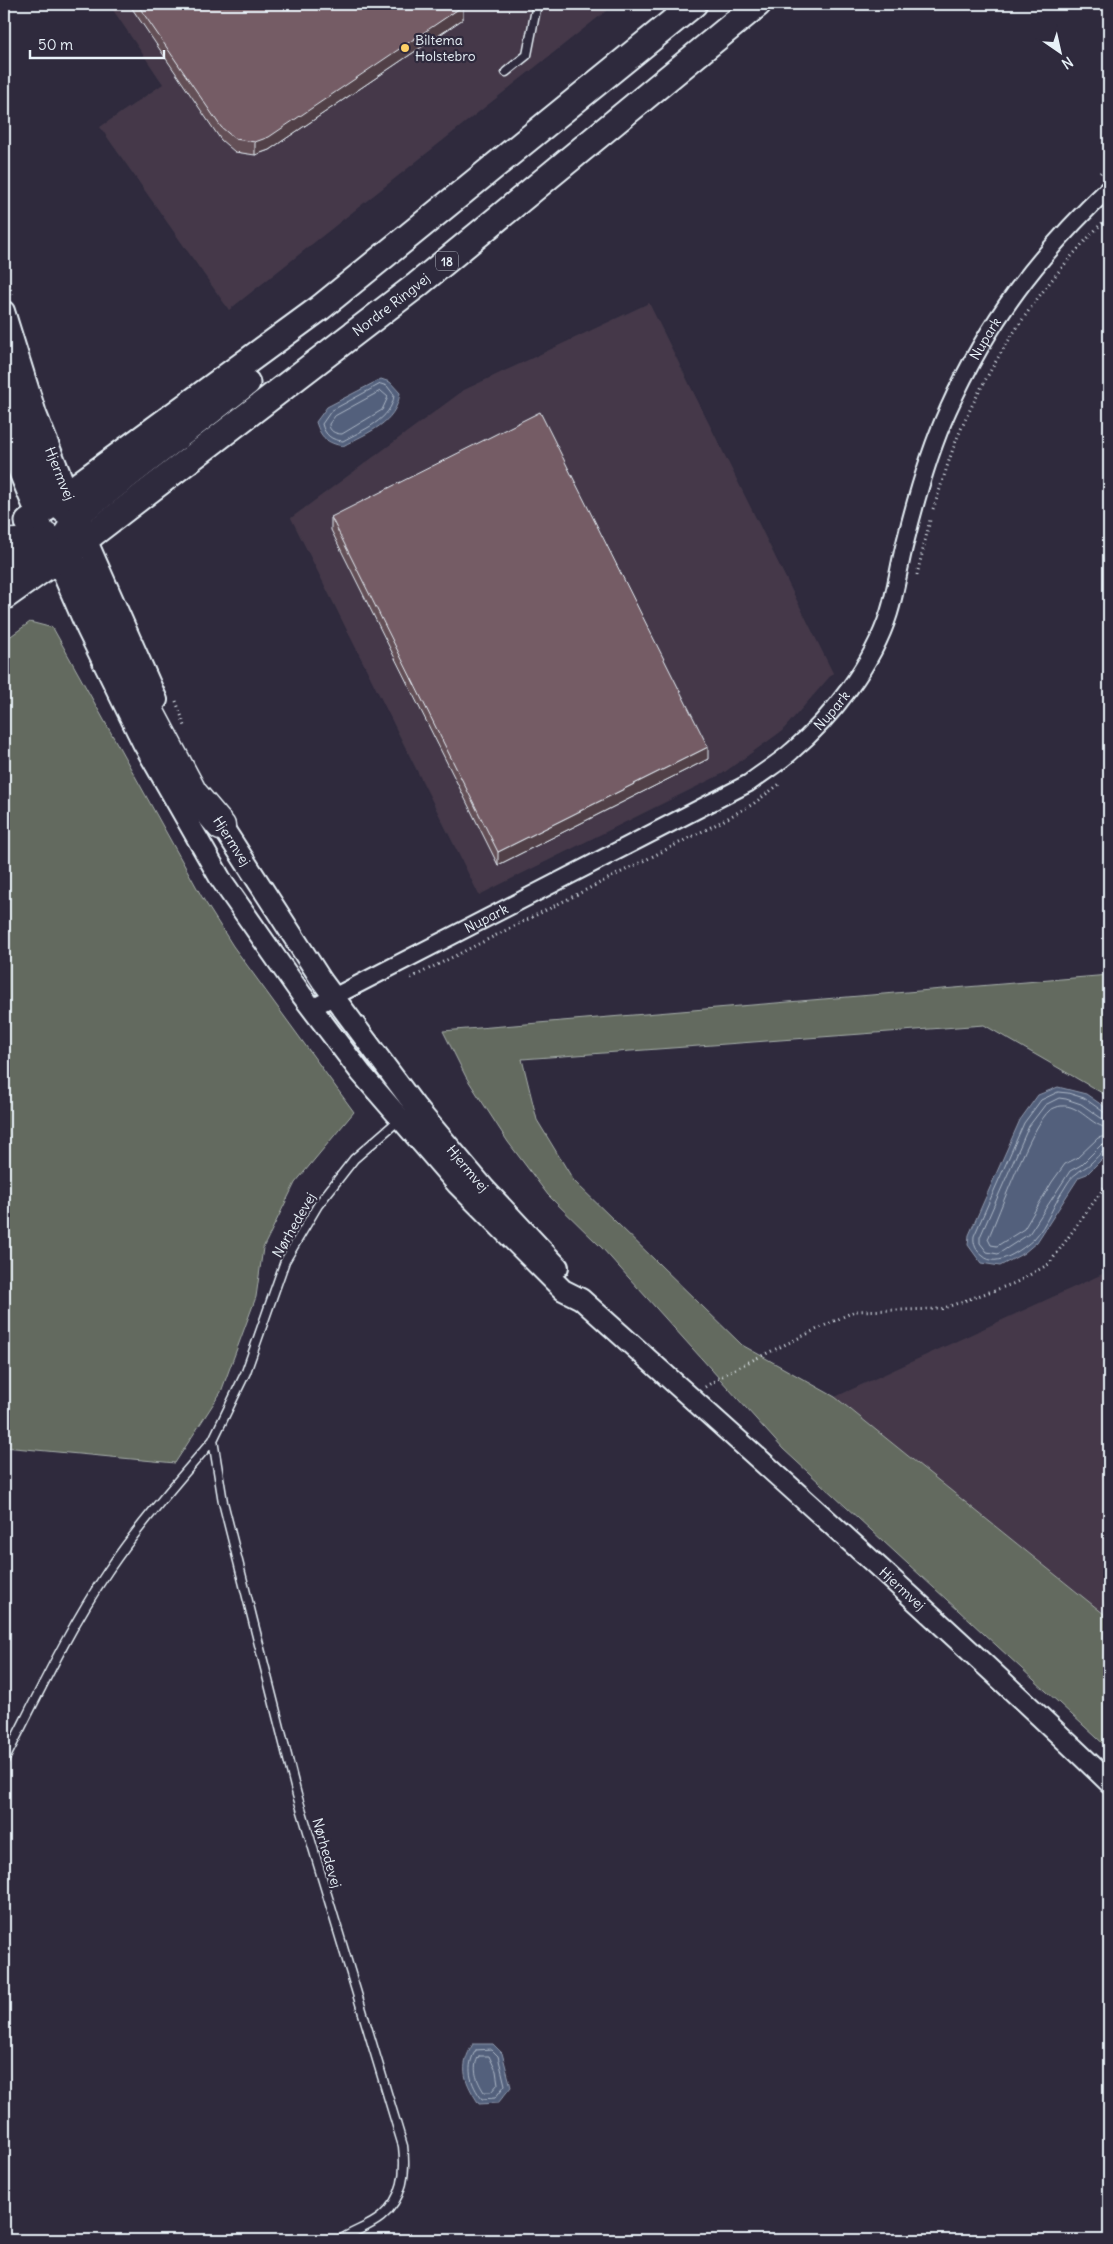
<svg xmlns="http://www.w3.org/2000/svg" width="1113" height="2244" viewBox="0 0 1113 2244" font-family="Delius,sans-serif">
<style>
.built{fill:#443949}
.green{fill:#646b5e;stroke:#a6aeab}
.water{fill:#53607c;stroke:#8f9aae}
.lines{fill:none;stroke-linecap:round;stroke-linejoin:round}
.shore{stroke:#acb7c6;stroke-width:1}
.service-casing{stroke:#e8f1f8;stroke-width:11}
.minor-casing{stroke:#e8f1f8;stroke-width:20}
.tertiary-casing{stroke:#e8f1f8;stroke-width:24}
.primary-casing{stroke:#e8f1f8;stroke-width:29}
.motorway-casing{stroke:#e8f1f8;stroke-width:31}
.path{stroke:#e8f1f8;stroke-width:3;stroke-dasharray:1 4;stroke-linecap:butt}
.service{stroke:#2f2a3d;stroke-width:8}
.minor{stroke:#2f2a3d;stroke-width:16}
.tertiary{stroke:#2f2a3d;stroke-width:20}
.primary{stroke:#2f2a3d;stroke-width:25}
.motorway{stroke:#2f2a3d;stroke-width:28}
.wall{fill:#644f57;stroke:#e8f1f8}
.shaded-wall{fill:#514047;stroke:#e8f1f8}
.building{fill:#745c65;stroke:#e8f1f8}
.poi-dot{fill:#ffd166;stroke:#2f2a3d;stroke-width:2}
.labels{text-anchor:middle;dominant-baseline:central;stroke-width:4.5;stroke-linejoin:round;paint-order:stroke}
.shield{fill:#2f2a3d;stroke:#b0b5c0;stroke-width:1}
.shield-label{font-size:12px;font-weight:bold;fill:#e8f1f8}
.poi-label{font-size:14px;fill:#e8f1f8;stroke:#2f2a3d;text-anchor:start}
.street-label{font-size:14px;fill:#e8f1f8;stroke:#2f2a3d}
</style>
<rect width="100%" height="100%" fill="#2f2a3d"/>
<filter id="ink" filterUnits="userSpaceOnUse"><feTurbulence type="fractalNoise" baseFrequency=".02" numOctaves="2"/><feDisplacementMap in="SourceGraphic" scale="10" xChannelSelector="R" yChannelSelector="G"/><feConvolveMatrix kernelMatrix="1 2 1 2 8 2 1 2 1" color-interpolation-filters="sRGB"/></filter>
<g filter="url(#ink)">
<path class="built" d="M109,4h506l-386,306 -129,-183 63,-43z
M649,303l184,370 -51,58 -60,43 -243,121 -188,-377 173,-128z
M1109,1271v347l-274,-221z"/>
<path class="green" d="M30,622l23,6 149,269 31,49 121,166 -59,71 -32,65 -7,49 -35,95 -46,71 -171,-16v-806z
M1109,975v122l-125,-72 -462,34 15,61 37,61 168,164 93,52 274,221v131l-326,-300 -181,-201 -54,-53 -40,-53 -42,-65 -23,-46z"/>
<path class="water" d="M381,379l9,3 10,11c-4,31 -32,39 -57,53 -16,-3 -22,-8 -27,-24l11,-15z
M1058,1087l28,7 23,16v42l-22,22 -8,3 -42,65 -13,11 -24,13 -19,-3 -13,-18 1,-10 51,-115 18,-25z
M473,2044h20l9,9 9,34 -13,16 -19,1c-14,-22 -21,-36 -6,-60z"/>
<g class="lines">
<path class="shore" d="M381,384l6,2 7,9c-2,25 -32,35 -51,46 -12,-1 -18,-6 -21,-17l9,-13z
M381,391l7,6 -6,13 -40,24c-7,0 -13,-3 -13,-10l6,-8z
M1109,1114l-4,-1 -21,-15 -16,-5 -10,-1 -17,8 -17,23 -50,113c-1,8 2,15 9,20 13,13 40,-7 51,-17 13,-14 19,-34 30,-50 3,-5 7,-12 12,-15 5,-5 10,-6 15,-11 6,-5 11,-13 18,-14
M1109,1120l-8,-2 -20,-14 -15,-5 -7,-1 -14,7 -16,21 -49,111v6l7,9 11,2 31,-20 41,-63 11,-6 20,-20 8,-2
M1109,1128c-18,-1 -29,-24 -48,-22 -3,0 -9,3 -11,4 -18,14 -51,104 -62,129l3,6 6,1 27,-17 28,-47 13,-18 12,-6 21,-20 11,-3
M476,2050l15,-1 7,7 7,29 -10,13 -13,1c-12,-15 -17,-33 -6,-49z
M479,2056h10l7,15 2,13 -7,8h-7c-7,-11 -13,-24 -5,-36z"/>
<g class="service-casing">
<path id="service" d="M506,72l21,-17 10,-51
M213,1440l33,-68 39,-111 33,-56 36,-46 46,-40
M4,1761c33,-64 64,-131 104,-190 31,-46 69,-89 105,-131l10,62 74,293 106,351c3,26 1,52 -22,71 -12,10 -28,14 -41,23"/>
</g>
<g class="minor-casing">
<g id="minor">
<path id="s1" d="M312,1008l437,-225c14,-11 30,-20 43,-32 40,-34 81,-87 97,-138 7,-22 10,-47 16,-70 11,-45 24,-91 43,-133 40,-89 90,-155 161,-222"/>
</g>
</g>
<g class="tertiary-casing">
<g id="tertiary">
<path id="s2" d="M4,311l32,103 50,125 71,161"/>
<path d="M4,420l13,47 26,62"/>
<path id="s3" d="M60,567l27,62 56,114 77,135 81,116 60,79 96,111 106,106 18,9c177,159 356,318 528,483"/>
<path id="s4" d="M215,815l107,166 93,125 69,82 74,79"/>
</g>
</g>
<g class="primary-casing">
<g id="primary">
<path d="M4,358l42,133 9,12 13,10"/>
<path d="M28,522l292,-214 374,-304"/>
<path d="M57,560l8,-24 16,-24 166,-129"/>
<path d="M4,572l43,-36"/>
<path id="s5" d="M4,597l82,-58 331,-254 341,-281"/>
</g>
</g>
<g class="motorway-casing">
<path id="motorway" d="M4,544c27,-4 48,4 68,21l121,228 28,33"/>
</g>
<path class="path" d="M1100,173l9,-8
M4,265l8,30
M933,509c10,-27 17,-56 29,-82 36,-80 86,-150 147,-211
M917,575l13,-55
M176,701l9,25
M411,978l306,-154 36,-20 28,-21
M705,1387l27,-17 123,-59 86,-2 74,-26 34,-19 60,-83"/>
<use href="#service" class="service"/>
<use href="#minor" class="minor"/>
<use href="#tertiary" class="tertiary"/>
<use href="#primary" class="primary"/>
<use href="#motorway" class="motorway"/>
</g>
<path class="wall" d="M129,4h332l2,15 -194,131 -14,5 -20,-3 -14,-12z
M331,517l377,242 -210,106 -167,-335z"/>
<path class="shaded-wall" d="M463,6v13l-194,131 -14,5v-13z
M708,747v12l-210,106v-13z"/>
<path class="building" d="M137,4h324l2,2 -194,131 -14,5 -20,-3 -14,-12z
M540,412l168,335 -210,105 -167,-335z"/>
</g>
<circle class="poi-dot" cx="405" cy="48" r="5"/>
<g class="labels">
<rect class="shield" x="436" y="251.5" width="22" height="19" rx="4"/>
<g class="shield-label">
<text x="447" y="261">18</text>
</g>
<g class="poi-label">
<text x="415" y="40">Biltema<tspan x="415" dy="16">Holstebro</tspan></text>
</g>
<g class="street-label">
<text stroke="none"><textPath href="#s5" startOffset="485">Nordre Ringvej</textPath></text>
<text stroke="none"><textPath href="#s1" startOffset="1008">Nupark</textPath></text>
<text stroke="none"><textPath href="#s2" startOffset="172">Hjermvej</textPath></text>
<text stroke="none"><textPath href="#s1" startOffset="602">Nupark</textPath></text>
<text stroke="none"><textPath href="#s4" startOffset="31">Hjermvej</textPath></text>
<text stroke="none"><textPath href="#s1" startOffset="196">Nupark</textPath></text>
<text stroke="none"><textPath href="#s4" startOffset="435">Hjermvej</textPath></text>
<text transform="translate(294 1225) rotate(-60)">Nørhedevej</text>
<text stroke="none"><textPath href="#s3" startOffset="1340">Hjermvej</textPath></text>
<text transform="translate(327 1853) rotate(74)">Nørhedevej</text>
</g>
</g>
<rect width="1113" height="2244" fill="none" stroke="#2f2a3d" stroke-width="20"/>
<rect x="10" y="10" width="1093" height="2224" fill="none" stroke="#e8f1f8" stroke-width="2" filter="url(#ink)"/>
<g transform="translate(1060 52) rotate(146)" stroke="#2f2a3d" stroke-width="4" paint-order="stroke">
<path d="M0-4L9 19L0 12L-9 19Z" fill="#e8f1f8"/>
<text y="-8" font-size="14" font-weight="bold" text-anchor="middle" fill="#e8f1f8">N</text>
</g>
<path d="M30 50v8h134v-8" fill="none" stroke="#e8f1f8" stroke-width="2.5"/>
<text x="38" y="50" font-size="15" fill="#e8f1f8" stroke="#2f2a3d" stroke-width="4" paint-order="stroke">50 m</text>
</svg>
